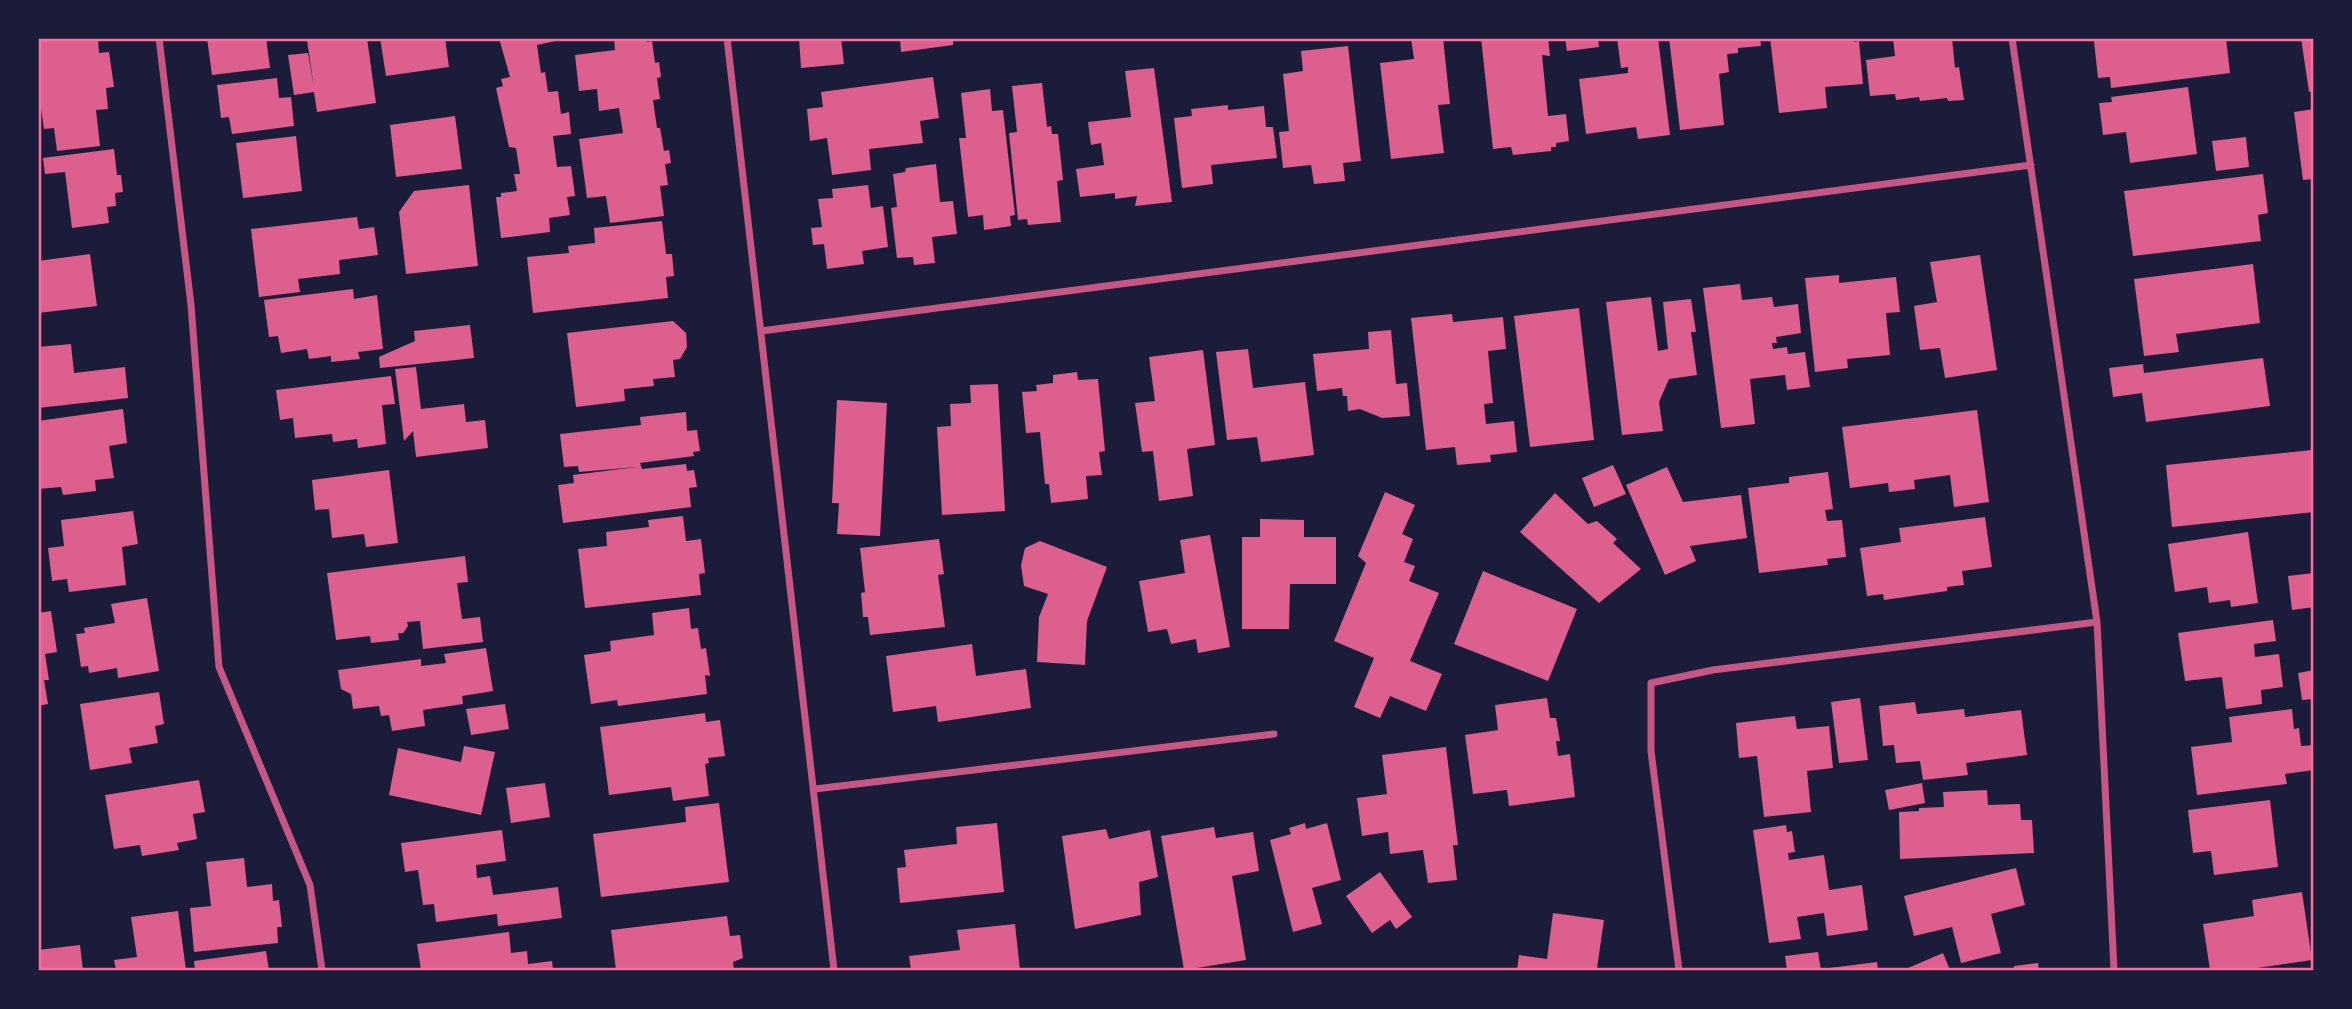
<svg xmlns="http://www.w3.org/2000/svg" width="2352" height="1009" viewBox="0 0 2352 1009" font-family="'Nunito Sans',sans-serif">
<style>
.building{fill:#dd5f8e}
.lines{fill:none;stroke-linecap:round;stroke-linejoin:round}
.minor{stroke:#c65784;stroke-width:7}
.neatline{fill:none;stroke:#ff6b9d;stroke-width:2.5}
</style>
<rect width="100%" height="100%" fill="#1b1b3a"/>
<path class="building" d="M52,38h46l1,15 10,-1 5,35 -8,1 2,21 -12,1 4,36 -43,5 -3,-23 -10,1 -6,-42v-47z
M207,38h59l4,30 -58,7z
M318,38h49l9,65 -59,9 -3,-20 -20,3 -6,-40 20,-2 6,35 -7,-48z
M380,38h65l4,29 -63,9z
M499,38h61v2l-23,5 4,28 4,-1 3,20 10,-1 3,23 8,-2 2,22 -18,2 4,31 14,-1 4,30 -8,1 3,18 -21,3 1,14 -49,6 -5,-41h5v-4l16,-2 -3,-17h6l-4,-26 -7,-1 -13,-59 7,-2 -2,-7 9,-2z
M614,38h32l1,4 5,-1 3,22 4,-1 2,15 -4,1 3,21 -7,1 4,28h3l4,23 5,-1 2,13 -6,1 3,21 -8,1 4,30 -54,7 -4,-27 -19,2 -8,-59 44,-6 -4,-25 -20,3 -2,-22 -18,2 -4,-36 40,-5z
M799,38h42l3,26 -43,4z
M900,38h53v7l-52,7z
M1411,38h32l7,66 -12,1 6,48 -53,6 -11,-96 34,-4z
M1481,38h67l2,18 -8,-1 6,61 18,-2 3,27 -13,2v4h-5v4l-38,4 -2,-8 -18,2z
M1565,38h33l1,9 -32,4z
M1617,38h41l12,97 -32,4 -2,-12 -50,7 -7,-55 49,-6v-6l-7,1z
M1669,38h91l1,8 -23,2v5l-11,1 2,18 -10,2 5,51 -44,5z
M1770,38h83l1,4 5,-1 4,43 -38,3 2,21 -48,5z
M1893,38h59l3,30 4,-1 5,33 -16,1 -1,-3 -27,3 -1,-4 -23,3 -1,-6 -25,2 -4,-36 29,-4z
M2102,38h124l4,35 -119,15 -1,-11 -12,1 -4,-37z
M2301,38h13v53l-5,1z
M1348,46l13,115 -18,2 2,18 -31,3 -3,-19 -28,3 -4,-36 10,-1 -6,-57 20,-3 -2,-20z
M1154,68l18,134 -37,4 2,-10 -22,3v-6l-35,4 -4,-28 28,-4 -3,-22 -10,2 -3,-23 43,-5 -6,-46z
M933,77l6,41 -19,3 3,22 -54,6 2,21 -39,5 -5,-37 -17,3 -3,-32 16,-2 -2,-15z
M277,78l2,20 12,-1 3,29 -62,8 -3,-17 -8,1 -4,-33z
M1042,83l5,44 4,-1 1,8h6l5,46 -6,1 4,41 -33,3 -1,-6 -9,1 -9,-87 8,-1 -5,-46z
M2188,87l9,67 -67,9 -4,-31 -23,3 -4,-32 13,-1 -1,-5z
M990,89l2,22 11,-1 12,105 -5,1 1,10 -27,4 -1,-15 -15,2 -9,-79h7l-5,-45z
M1228,105v5l36,-4 2,21h7l4,31 -66,7 2,19 -31,4 -8,-70 18,-2 -1,-7z
M2314,109v70l-11,1 -9,-68z
M455,116l7,53 -66,8 -6,-52z
M296,136l6,55 -59,7 -7,-55z
M2246,137l3,30 -33,4 -4,-30z
M114,149l3,26h4l2,17 -8,1 1,13 -9,1 2,16 -37,5 -7,-56 -20,2 -2,-16z
M936,164l4,38 13,-1 4,33 -25,3 3,26 -21,2 -1,-8 -16,1 -6,-50 6,-1 -4,-33 12,-2 1,-4z
M2263,174l5,39 -10,2 3,26 -128,15 -9,-65z
M469,185l9,81 -72,8 -7,-62 15,-21z
M868,185l3,23 12,-2 5,41 -26,4 2,13 -37,5 -3,-25 -11,1 -2,-17 11,-1 -4,-28 15,-1 -1,-9z
M357,217l2,12 15,-2 4,28 -39,5 1,14 -42,5 2,13 -41,5 -8,-68z
M662,221l4,33h6l2,22 -8,1 2,21 -135,15 -6,-56 42,-4 -1,-7 27,-3 -1,-15z
M90,254l7,52 -59,7v-52z
M1980,255l17,115 -52,8 -5,-30 -20,2 -6,-44 23,-4 -7,-40z
M2253,264l7,59 -84,11 3,18 -35,4 -10,-77z
M1839,275v8l57,-6 4,35 -14,1 4,42 -43,4 1,9 -33,4 -10,-94z
M1740,284l2,16 30,-3 2,10 24,-3 3,29 -25,4 1,6h-5l1,6 14,-2 1,7 17,-2 5,35 -23,3 -2,-15 -35,4 5,45 -34,4 -18,-140z
M353,289l1,10 23,-4 6,54 -25,3 2,7 -29,3v-6l-22,3 -2,-10 -26,4 -3,-17 -9,1 -5,-37z
M1651,297l7,54 10,-2 -5,-47 28,-3 5,33h-5l6,43 -28,4 -10,23 4,29 -41,4 -16,-133z
M1579,308l15,132 -64,7 -16,-131z
M1452,314l1,8 50,-5 3,32 -18,2 5,52 -9,1 2,20 28,-3 3,31 -27,3 1,7 -34,3 -2,-18 -29,3 -15,-132z
M673,321l13,12 1,14 -7,12 -7,1 2,17 -22,2 1,7 -30,3 1,12 -49,6 -9,-74z
M470,325l4,33 -94,10 -1,-11 36,-16 -1,-10z
M1391,330l5,54 11,-1 3,33 -28,2 -22,-9 -12,2 -1,-15h-4l-1,-8 -25,3 -4,-37 56,-5 -1,-17z
M71,344l3,29 51,-6 3,31 -90,10v-61z
M1248,349l5,39 52,-6 9,73 -53,7 -4,-25 -30,3 -11,-88z
M1203,350l12,95 -28,4 6,47 -34,5 -6,-50 -11,1 -7,-49 20,-2 -6,-44z
M2263,358l7,48 -124,16 -4,-29 -29,4 -4,-29 34,-4 1,9z
M416,367l5,42 43,-5 2,18 19,-2 3,28 -72,9 -3,-26 -9,10 -9,-72z
M1077,372l1,8 20,-1 7,72 -6,1 3,23 -16,1 2,23 -37,4 -2,-19h-4l-5,-52 -14,1 -4,-41 15,-1 -1,-6 17,-2v-8z
M391,376l4,28 -13,1 4,39 -28,4 -1,-9 -24,3 -1,-8 -37,4 -2,-20 -13,2 -4,-30z
M998,384l7,127 -63,4 -5,-88 14,-1 -1,-22 21,-1 -1,-18z
M837,400l50,3 -7,133 -43,-2 2,-31h-7z
M123,409l4,34 -18,3 5,32 -19,2 1,11 -33,4 -2,-8 -23,2v-68z
M1977,410l12,92 -35,5 -4,-32 -36,5 1,9 -26,3 -1,-9 -38,5 -8,-61z
M686,412l1,19 10,-1 3,21 -7,1 1,4 -54,7 2,6 44,-5 1,7 7,-1 3,17 -8,1 2,19 -128,16 -5,-38 16,-2 -1,-8 64,-8 -58,5 -1,-6 -14,1 -4,-33 81,-9 -1,-8z
M2312,450l2,62 -142,15 -6,-62z
M1613,465l13,29 -32,13 -12,-29z
M1667,467l16,35 58,-7 6,43 -57,8 6,15 -31,14 -39,-90z
M389,470l9,73 -32,4 -2,-13 -32,4 -3,-29 -14,1 -3,-30z
M1828,472l5,37 -8,1 2,11 15,-1 4,37 -19,2 1,6 -69,8 -11,-85 41,-5v-6z
M1385,492l30,13 -13,29 11,5 -9,23 11,4 -6,15 30,12 -29,68 32,13 -16,37 -36,-15 -10,22 -26,-11 20,-49 -40,-17 32,-78 -8,-7z
M1555,493l33,31 9,-3 20,18 -4,4 28,26 -42,34 -79,-71z
M133,511l5,33 -16,3 4,38 -57,7 -2,-13 -15,2 -4,-33 16,-2 -3,-26z
M683,516l3,25 15,-2 4,34 -6,1 2,21 -116,13 -7,-59 29,-3 -1,-14 43,-5 -1,-7z
M1985,517l7,50 -30,4 2,14 -17,2v4l-63,9 -1,-6 -16,2 -7,-48 41,-6 -2,-14z
M1260,519l44,1v17h32v47h-46l-1,45h-47v-92h18z
M2248,532l10,71 -27,4 -1,-7 -21,3 -2,-16 -32,5 -7,-48z
M1210,535l20,112 -32,6 -2,-14 -25,5 -4,-15 -19,3 -9,-51 46,-8 -5,-33z
M939,539l5,35 -6,1 7,52 -75,8 -2,-18h-5l-2,-24 4,-1 -5,-44z
M1040,541l67,26 -20,54 -2,44 -48,-3 2,-45 9,-23 -24,-8 -3,-21 4,-17z
M465,556l3,26 -11,1 5,36 18,-2 3,25 -60,7 -3,-28 -13,1 1,4 -5,7h-5l1,7 -28,3 -1,-7 -34,4 -9,-67z
M1483,571l94,38 -29,72 -94,-37z
M2314,573v34l-22,3 -4,-34z
M147,598l12,73 -41,7 -1,-10 -28,5 -1,-7 -7,1 -5,-33 9,-1 -1,-5 31,-5 -4,-19z
M689,608l2,21 7,-1 3,21 5,-1 4,28 -5,-1 2,19 -89,12 -1,-6 -26,4 -7,-49 27,-4 -1,-10 44,-6 -2,-22z
M51,611l6,41 -12,2 4,26h-5l4,24 -10,2v-93z
M2273,620l3,21 -22,3 1,13 24,-3 4,33 -22,3 1,14 -36,5 -4,-32 -37,4 -7,-48z
M972,644l4,32 50,-7 5,39 -93,14 -2,-16 -43,6 -7,-56z
M486,648l7,43 -31,5 1,8 -40,6 2,16 -33,5 -3,-16 -8,1 -2,-10 -26,3 -2,-15 -10,-5 -3,-19 83,-11v7l25,-3 -2,-9z
M2314,670v29l-12,1 -4,-27z
M159,692l5,32 -9,2 3,17 -29,5 3,15 -42,7 -10,-66z
M1547,698l3,20h6l4,23h-4l2,15 12,-2 5,43 -66,9 -2,-16 -34,4 -8,-59 33,-5 -3,-25z
M1860,698l8,62 -29,3 -8,-61z
M1915,702l2,12 47,-5 1,8 56,-7 6,45 -61,8 2,12 -45,5 -3,-19 -24,2 -2,-18 -11,1 -4,-40z
M505,704l4,25 -38,6 -5,-26z
M2292,709l2,20 5,-1 2,18 13,-1v25l-29,4 2,10 -90,11 -6,-48 41,-5 -3,-25z
M705,713l1,9 14,-2 5,36 -17,2 1,5 -4,1 4,32 -36,5 -2,-14 -62,8 -9,-68z
M1795,716l2,13 32,-3 4,42 -26,3 4,41 -47,5 -7,-61 -18,2 -3,-35z
M464,746l31,6 -14,63 -92,-20 9,-47 63,14z
M1446,747l12,98h-5l4,35 -29,3 -5,-33 -33,4 -2,-22 -26,4 -5,-38 30,-4 -5,-39z
M199,780l6,32 -12,2 4,25 -20,4 2,7 -37,6 -2,-11 -26,4 -9,-54z
M545,783l5,34 -39,6 -5,-35z
M1922,783l3,20 -36,7 -4,-20z
M1987,790l1,15 32,-1 1,16h11l2,33 -134,6 -1,-47 20,-1v-3l25,-1 -1,-15z
M2270,800l8,67 -64,8 -3,-24 -18,2 -5,-43z
M719,803l10,79 -128,15 -8,-63 93,-12 -1,-15z
M997,823l7,69 -104,11 -3,-35 9,-1 -2,-17 53,-6 -1,-17z
M1305,823l1,6 21,-6 14,57 -29,8 10,36 -29,8 -23,-92 21,-6 -2,-6z
M1786,825l1,7 5,-1 3,21 -7,1 1,7 35,-5 5,35 33,-5 6,45 -41,6 -3,-23 -27,4 4,22 -32,4 -16,-113z
M1214,827l2,11 37,-6 6,39 -27,5 14,84 -62,10 -23,-134z
M1106,829l3,10 41,-9 8,47 -19,5 2,33 -66,14 -13,-93z
M502,830l4,31 -30,4 1,13 13,-2 3,19 65,-8 4,31 -64,8 -1,-12 -61,8 -2,-18 -11,1 -5,-35 -13,2 -4,-29z
M244,858l3,29 25,-3 1,17 6,-1 3,27h-5l1,16 -84,9 -4,-44 21,-2 -5,-44z
M2016,868l9,37 -34,9 10,39 -40,10 -9,-36 -38,9 -10,-40z
M1380,872l32,45 -16,12 -6,-9 -18,13 -26,-37z
M2302,892l10,68 -69,10h-33l-7,-46 51,-8 -2,-16z
M178,911l8,59h-70l-2,-10 23,-3 -6,-40z
M1553,913l51,7 -7,48 10,2h-90l2,-15 28,4z
M727,916l3,20 10,-1 3,23 -10,4 1,8h-118l-5,-40z
M1015,924l5,46h-109l-2,-14 51,-6 -3,-20z
M509,932l2,21 16,-2 1,13 24,-3 1,9h-132l-4,-26z
M80,945l3,25h-45v-20z
M266,951l3,19h-74l-1,-9z
M1818,952l3,18h-34l-2,-14z
M1943,953l7,17h-41l-1,-2z
M1877,962l1,8h-56v-1z
M2038,963l1,7h-25v-4z"/>
<g class="lines">
<path class="minor" d="M159,38l32,267 28,362 91,218 12,85
M727,38l107,932
M2012,38l85,584 17,348
M761,331l1270,-166
M815,789l459,-55
M1679,970l-28,-219v-68l62,-13 384,-48"/>
</g>
<rect width="2352" height="1009" fill="none" stroke="#1b1b3a" stroke-width="80"/>
<rect x="40" y="40" width="2272" height="929" class="neatline"/>
</svg>
